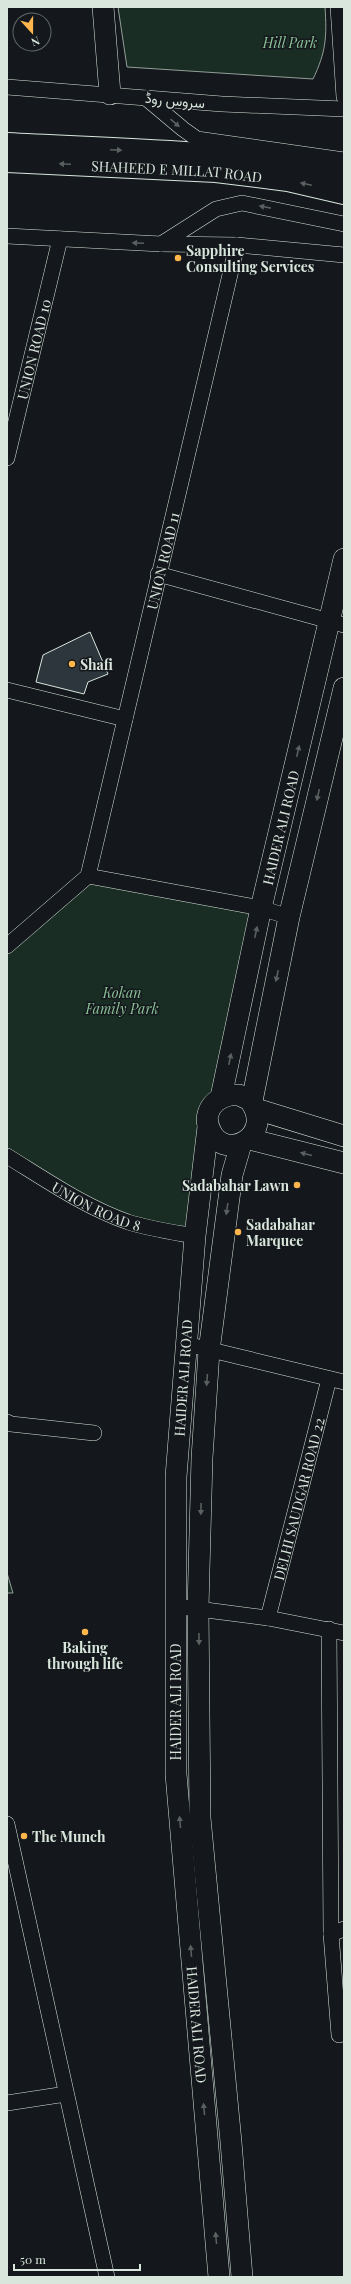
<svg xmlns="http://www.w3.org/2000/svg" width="351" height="2284" viewBox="0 0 351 2284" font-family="'Playfair Display',Vazirmatn,serif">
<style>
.green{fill:#1a2d24;stroke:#939e99}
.building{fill:#2c363c;stroke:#d8e6dc}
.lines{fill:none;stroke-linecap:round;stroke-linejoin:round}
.street-casing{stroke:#d8e6dc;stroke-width:16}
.secondary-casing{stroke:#d8e6dc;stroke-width:22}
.primary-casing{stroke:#d8e6dc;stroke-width:24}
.street{stroke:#14181c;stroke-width:15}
.secondary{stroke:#14181c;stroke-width:21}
.primary{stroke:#14181c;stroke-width:22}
.oneway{fill:#59605f}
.poi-dot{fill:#ffb74d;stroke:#14181c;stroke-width:1.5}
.labels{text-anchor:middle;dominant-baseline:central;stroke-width:3;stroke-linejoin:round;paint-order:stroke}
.park-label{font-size:14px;font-style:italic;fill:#8ac095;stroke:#14181c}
.street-label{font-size:14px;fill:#d8e6dc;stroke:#14181c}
.poi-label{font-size:14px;font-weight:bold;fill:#d8e6dc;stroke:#14181c;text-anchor:start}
</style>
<rect width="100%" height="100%" fill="#14181c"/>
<path class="green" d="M118,7h207c2,30 1,45 -12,72l-186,-12z
M88,876l173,32 -58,256 -8,72 -67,-15 -121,-65v-211z
M7,1573l6,20h-6z"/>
<path class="building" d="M90,632l18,42 -20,8 -4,12 -48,-12 7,-27z"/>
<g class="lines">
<g class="street-casing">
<g id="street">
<path d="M338,7l6,90"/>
<path d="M7,87l215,17 122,5"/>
<path d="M146,98l37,31 14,10 147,21"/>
<path d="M7,236l154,8 76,1 107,10"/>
<path d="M161,244l55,-35 26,-6 102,21"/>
<path id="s1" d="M7,458l53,-219"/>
<path d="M158,574l186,51"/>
<path d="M7,690l118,29"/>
<path id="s2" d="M88,876l149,-631"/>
<path d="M88,876l173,32 28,9"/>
<path d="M7,946l81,-70"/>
<path id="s3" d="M7,1156c39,24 78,51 121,66 22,7 44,10 67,14"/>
<path d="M186,1344l158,38"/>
<path d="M7,1422l4,2 83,9"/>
<path d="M175,1606l93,12 76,15"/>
<path id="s4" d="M268,1618l61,-239"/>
<path d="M329,1629l2,305 8,101 5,-2"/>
<path d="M7,1824l100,453"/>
<path d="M331,1934l13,-5"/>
<path d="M7,2103l59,-9"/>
</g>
</g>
<g class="secondary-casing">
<g id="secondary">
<path d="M103,7l7,87"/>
<path d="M230,1095h9l13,6 -1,1c23,34 -25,60 -40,30 -3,-6 -5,-11 -3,-18 3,-11 11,-16 22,-19z"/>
<path id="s5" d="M221,1097l40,-189 83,-349"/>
<path d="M252,1101l37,-184 55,-229"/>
<path d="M256,1109l88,27"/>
<path id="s6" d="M208,1127l-13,109 -19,241v297l43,503"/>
<path d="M249,1139l95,24"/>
<path d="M241,1144l-9,31 -23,176 -7,107 -4,150 2,210 31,324 11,135"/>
</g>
</g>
<g class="primary-casing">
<g id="primary">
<path d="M7,144c112,6 226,7 337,28"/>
<path id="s7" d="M7,161l209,10 72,9 56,13"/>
</g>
</g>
<use href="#street" class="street"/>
<use href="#secondary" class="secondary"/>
<use href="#primary" class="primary"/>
</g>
<defs><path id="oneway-solid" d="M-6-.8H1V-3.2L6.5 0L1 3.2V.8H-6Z"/></defs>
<g class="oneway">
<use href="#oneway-solid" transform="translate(175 123) rotate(41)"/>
<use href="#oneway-solid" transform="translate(116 150) rotate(3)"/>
<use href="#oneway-solid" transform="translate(65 164) rotate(-177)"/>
<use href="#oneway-solid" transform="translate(306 184) rotate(-168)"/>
<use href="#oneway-solid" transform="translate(265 207) rotate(-169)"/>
<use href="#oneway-solid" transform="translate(138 243) rotate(-177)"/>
<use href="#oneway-solid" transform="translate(298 751) rotate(-77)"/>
<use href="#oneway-solid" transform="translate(318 795) rotate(103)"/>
<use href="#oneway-solid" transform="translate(256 932) rotate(-78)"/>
<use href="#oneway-solid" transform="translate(277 976) rotate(102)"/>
<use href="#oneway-solid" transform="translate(230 1059) rotate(-78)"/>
<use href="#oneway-solid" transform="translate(306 1154) rotate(-166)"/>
<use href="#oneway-solid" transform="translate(227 1209) rotate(98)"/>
<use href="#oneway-solid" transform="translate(207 1380) rotate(94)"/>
<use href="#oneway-solid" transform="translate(201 1509) rotate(91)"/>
<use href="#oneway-solid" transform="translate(199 1639) rotate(89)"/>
<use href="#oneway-solid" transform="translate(180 1822) rotate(-95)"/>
<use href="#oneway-solid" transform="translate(191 1951) rotate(-95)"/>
<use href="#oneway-solid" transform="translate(204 2109) rotate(-95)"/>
<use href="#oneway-solid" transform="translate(216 2238) rotate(-95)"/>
</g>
<g class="poi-dot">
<circle cx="178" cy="258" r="4"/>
<circle cx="72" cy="664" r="4"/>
<circle cx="297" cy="1185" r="4"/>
<circle cx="238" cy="1232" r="4"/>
<circle cx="85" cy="1632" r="4"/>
<circle cx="24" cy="1836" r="4"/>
</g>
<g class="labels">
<g class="park-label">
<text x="290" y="42">Hill Park</text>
<text x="122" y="992">Kokan<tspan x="122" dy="16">Family Park</tspan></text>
</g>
<g class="street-label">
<text transform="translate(175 100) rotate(5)">سروس روڈ</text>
<text stroke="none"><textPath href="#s7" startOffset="170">SHAHEED E MILLAT ROAD</textPath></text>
<text stroke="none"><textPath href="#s1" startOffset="112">UNION ROAD 10</textPath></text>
<text stroke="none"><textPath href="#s2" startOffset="324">UNION ROAD 11</textPath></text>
<text stroke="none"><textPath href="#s5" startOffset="276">HAIDER ALI ROAD</textPath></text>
<text stroke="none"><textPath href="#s3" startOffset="103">UNION ROAD 8</textPath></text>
<text transform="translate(183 1378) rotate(-86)">HAIDER ALI ROAD</text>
<text stroke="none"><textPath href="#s4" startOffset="123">DELHI SAUDGAR ROAD 22</textPath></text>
<text transform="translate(175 1702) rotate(-90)">HAIDER ALI ROAD</text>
<text stroke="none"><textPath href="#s6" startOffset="900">HAIDER ALI ROAD</textPath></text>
</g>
<g class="poi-label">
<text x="186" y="250">Sapphire<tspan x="186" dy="16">Consulting Services</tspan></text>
<text x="80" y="664">Shafi</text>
<text x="289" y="1185" text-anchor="end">Sadabahar Lawn</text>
<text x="246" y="1224">Sadabahar<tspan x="246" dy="16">Marquee</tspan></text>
<text x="85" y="1647" text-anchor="middle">Baking<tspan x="85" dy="16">through life</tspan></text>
<text x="32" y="1836">The Munch</text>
</g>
</g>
<rect width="351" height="2284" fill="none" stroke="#d8e6dc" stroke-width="16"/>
<g transform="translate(32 32) rotate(159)"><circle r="19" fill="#14181c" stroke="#626a69"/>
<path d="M0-3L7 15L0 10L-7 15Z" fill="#ffb74d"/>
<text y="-6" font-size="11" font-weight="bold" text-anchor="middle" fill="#d8e6dc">N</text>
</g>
<path d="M14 2264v6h126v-6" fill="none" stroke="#d8e6dc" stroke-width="2"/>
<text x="20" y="2264" font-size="12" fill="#d8e6dc" stroke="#14181c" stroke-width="3" paint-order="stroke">50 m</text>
</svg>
